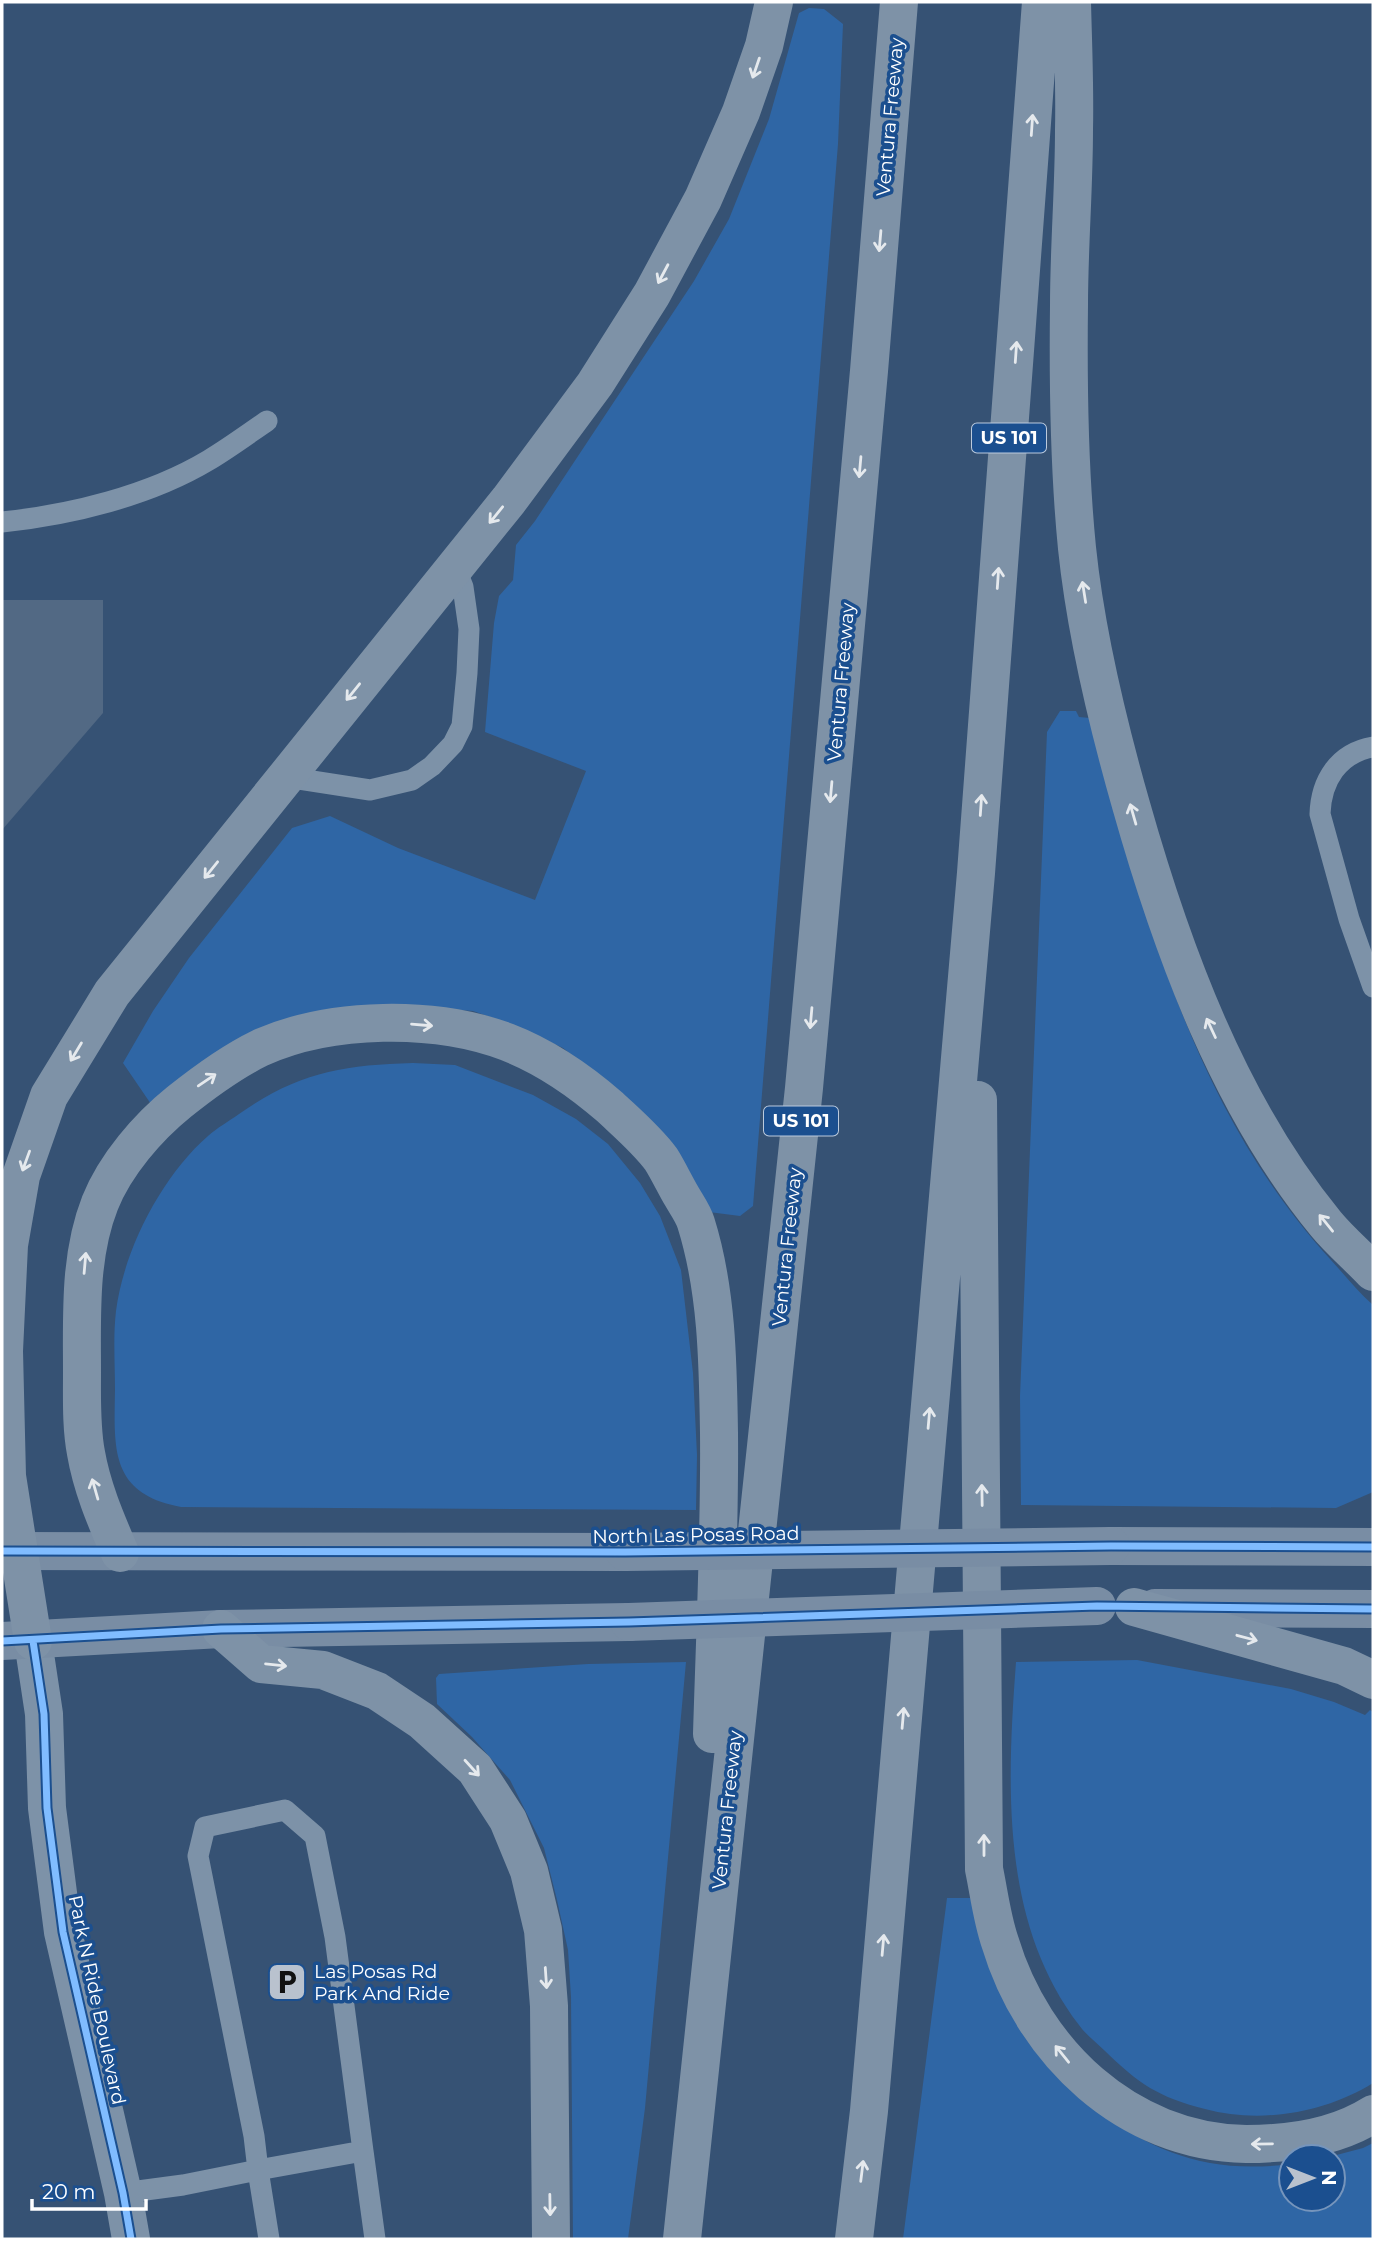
<svg xmlns="http://www.w3.org/2000/svg" width="1375" height="2241" viewBox="0 0 1375 2241" font-family="Montserrat,sans-serif">
<style>
.green{fill:#2f66a5}
.building{fill:#526984}
.lines{fill:none;stroke-linecap:round;stroke-linejoin:round}
.lane{stroke:#7d92a8;stroke-width:21}
.street{stroke:#7d92a8;stroke-width:38}
.secondary{stroke:#798da4;stroke-width:38}
.highway{stroke:#7e92a7;stroke-width:38}
.secondary-bridge{stroke:#798da4;stroke-width:38}
.cycleway-casing{stroke:#1b4f8f;stroke-width:11}
.cycleway{stroke:#80bcff;stroke-width:7}
.oneway{stroke:#e5e9ed}
.labels{text-anchor:middle;dominant-baseline:central;stroke-width:7;stroke-linejoin:round;paint-order:stroke}
.shield{fill:#1b4f8f;stroke:#bbcadd;stroke-width:2}
.shield-label{font-size:18px;font-weight:bold;fill:#fff}
.street-label{font-size:19px;fill:#fff;stroke:#1b4f8f}
.poi-label{font-size:19px;fill:#fff;stroke:#1b4f8f;text-anchor:start}
</style>
<rect width="100%" height="100%" fill="#365274"/>
<path class="green" d="M809,8l15,1 19,15 -5,120 -85,1062 -13,10 -31,-4 -94,-123 -52,-41 -47,-22 -43,-15 -75,-6 -245,102 -30,-44 30,-52 36,-53 103,-130 38,-12 68,32 137,52 51,-129 -101,-39 9,-109 5,-27 14,-16 3,-35 19,-24 159,-240 35,-62 40,-100 30,-106z
M1060,711h16l3,6 11,1c55,194 100,387 240,541 14,15 27,32 43,46v187l-37,16 -315,-3 -1,-109 27,-664z
M413,1063l42,2 78,30 43,24 32,25 32,39 20,33 21,54 12,103 4,82 -1,55 -515,-3c-71,-13 -67,-58 -66,-117 0,-26 -2,-54 1,-79 8,-62 46,-135 92,-175 9,-8 21,-15 31,-22 58,-41 103,-49 174,-51z
M1137,1660l154,29 43,13 31,13 5,-5 3,2v371c-48,30 -113,41 -168,26 -47,-12 -66,-25 -100,-58 -8,-8 -19,-16 -26,-26 -79,-103 -72,-241 -63,-363z
M686,1662l-41,446 -17,131h-55l-2,-242 -3,-47 -11,-50 -13,-52 -34,-68 -38,-43 -35,-33 -1,-26 3,-4 149,-10z
M947,1898h26l122,212c64,45 117,64 196,54v35h42v-42h-4l34,-9 10,-5v96h-470z"/>
<path class="building" d="M2,600h101v113l-101,117z"/>
<g class="lines">
<path class="lane" d="M2,522c68,-7 147,-26 207,-62 20,-12 39,-26 58,-39
M1373,747c-35,6 -52,34 -53,67l29,105 24,68
M286,777l84,13 42,-10 20,-14 21,-22 9,-18 5,-53 2,-44 -6,-42 -8,-20
M285,1810l30,26 20,101 28,214 -105,19 -4,-34 -56,-280 7,-29z
M363,2151l12,88
M123,2193l60,-8 75,-15 11,69"/>
<path class="street" d="M33,1641l11,73 3,94 16,124 60,261 8,46"/>
<path class="secondary" d="M1111,1546l262,1
M2,1551l623,1
M1155,1608l218,1
M2,1641l219,-12 408,-7"/>
<path class="highway" d="M1072,2c1,42 3,85 2,128 0,58 -5,117 -5,175 -1,81 0,163 8,243 9,87 30,173 54,257 41,145 98,301 195,419 14,17 32,32 47,48
M978,1100l6,769c5,24 8,50 16,73 33,110 127,200 246,202 44,0 89,-6 127,-30
M120,1553c-14,-33 -28,-65 -34,-100 -5,-26 -4,-54 -4,-81 0,-56 -3,-116 18,-169 15,-38 48,-76 79,-101 25,-20 52,-40 81,-54 71,-32 175,-33 247,-6 39,15 72,38 103,65 17,16 37,33 51,52 7,11 13,24 20,36 5,9 12,18 15,28 21,67 22,140 23,210 1,100 -4,200 -7,301
M1134,1607l210,59 29,14
M221,1629l40,35 62,6 54,21 45,30 53,48 33,51 21,51 14,59 6,76 2,233
M33,1641l-26,-165 -3,-125 5,-106 12,-69 28,-80 63,-103 397,-493 86,-116 57,-90 51,-95 38,-87 23,-66 10,-44
M682,2239l122,-1151 65,-717 30,-369
M854,2239l15,-128 107,-1238 65,-871"/>
<path class="secondary-bridge" d="M625,1552l486,-6
M629,1622l468,-16"/>
<g class="cycleway-casing">
<path id="cycleway" d="M2,1551l623,1 486,-6 262,1
M2,1641l219,-12 408,-7 468,-16 276,3
M33,1641l11,73 3,94 16,124 60,261 8,46"/>
</g>
<use href="#cycleway" class="cycleway"/>
</g>
<defs><path id="oneway-shaft" d="M-6 0H5M1.5-3L5.5 0L1.5 3" fill="none" stroke-width="1.6" stroke-linecap="round" stroke-linejoin="round" transform="scale(1.75)"/></defs>
<g class="oneway">
<use href="#oneway-shaft" transform="translate(756 68) rotate(109)"/>
<use href="#oneway-shaft" transform="translate(1032 125) rotate(-86)"/>
<use href="#oneway-shaft" transform="translate(880 241) rotate(95)"/>
<use href="#oneway-shaft" transform="translate(663 274) rotate(118)"/>
<use href="#oneway-shaft" transform="translate(1016 352) rotate(-86)"/>
<use href="#oneway-shaft" transform="translate(860 467) rotate(95)"/>
<use href="#oneway-shaft" transform="translate(496 515) rotate(129)"/>
<use href="#oneway-shaft" transform="translate(998 578) rotate(-86)"/>
<use href="#oneway-shaft" transform="translate(1084 592) rotate(-99)"/>
<use href="#oneway-shaft" transform="translate(353 692) rotate(129)"/>
<use href="#oneway-shaft" transform="translate(831 792) rotate(95)"/>
<use href="#oneway-shaft" transform="translate(981 805) rotate(-86)"/>
<use href="#oneway-shaft" transform="translate(1133 814) rotate(-106)"/>
<use href="#oneway-shaft" transform="translate(211 870) rotate(129)"/>
<use href="#oneway-shaft" transform="translate(811 1018) rotate(95)"/>
<use href="#oneway-shaft" transform="translate(422 1025) rotate(5)"/>
<use href="#oneway-shaft" transform="translate(1211 1028) rotate(-115)"/>
<use href="#oneway-shaft" transform="translate(76 1052) rotate(121)"/>
<use href="#oneway-shaft" transform="translate(207 1080) rotate(-34)"/>
<use href="#oneway-shaft" transform="translate(26 1161) rotate(110)"/>
<use href="#oneway-shaft" transform="translate(1326 1223) rotate(-129)"/>
<use href="#oneway-shaft" transform="translate(85 1263) rotate(-85)"/>
<use href="#oneway-shaft" transform="translate(929 1418) rotate(-85)"/>
<use href="#oneway-shaft" transform="translate(95 1489) rotate(-106)"/>
<use href="#oneway-shaft" transform="translate(982 1495) rotate(-91)"/>
<use href="#oneway-shaft" transform="translate(1247 1638) rotate(15)"/>
<use href="#oneway-shaft" transform="translate(276 1665) rotate(6)"/>
<use href="#oneway-shaft" transform="translate(903 1718) rotate(-85)"/>
<use href="#oneway-shaft" transform="translate(472 1768) rotate(48)"/>
<use href="#oneway-shaft" transform="translate(984 1845) rotate(-90)"/>
<use href="#oneway-shaft" transform="translate(883 1945) rotate(-85)"/>
<use href="#oneway-shaft" transform="translate(546 1978) rotate(86)"/>
<use href="#oneway-shaft" transform="translate(1062 2054) rotate(-129)"/>
<use href="#oneway-shaft" transform="translate(1262 2144) rotate(179)"/>
<use href="#oneway-shaft" transform="translate(862 2171) rotate(-83)"/>
<use href="#oneway-shaft" transform="translate(550 2205) rotate(89)"/>
</g>
<defs>
<g id="parking-square" transform="scale(2.0125)"><rect x="-9" y="-9" width="18" height="18" rx="4" fill="#b9c2ce" stroke="#1b4f8f"/><path d="M-3.5-5.5H1a3.5 3.5 0 0 1 0 7H-1V5.5H-3.5ZM-1-3.4V-.6H.8a1.4 1.4 0 0 0 0-2.8Z" fill="#111"/></g>
</defs>
<g fill-rule="evenodd">
<use href="#parking-square" x="287" y="1982"/>
</g>
<g class="labels">
<g class="shield">
<rect x="972" y="423.5" width="74" height="29" rx="5"/>
<rect x="764" y="1106.5" width="74" height="29" rx="5"/>
</g>
<g class="shield-label">
<text x="1009" y="438">US 101</text>
<text x="801" y="1121">US 101</text>
</g>
<g class="street-label">
<text transform="translate(890 117) rotate(-85)">Ventura Freeway</text>
<text transform="translate(841 682) rotate(-85)">Ventura Freeway</text>
<text transform="translate(787 1247) rotate(-84)">Ventura Freeway</text>
<text transform="translate(696 1535) rotate(-1)">North Las Posas Road</text>
<text transform="translate(727 1810) rotate(-84)">Ventura Freeway</text>
<text transform="translate(97 2000) rotate(78)">Park N Ride Boulevard</text>
</g>
<g class="poi-label">
<text x="314" y="1971">Las Posas Rd<tspan x="314" dy="22">Park And Ride</tspan></text>
</g>
</g>
<rect width="1375" height="2241" fill="none" stroke="#ffffff" stroke-width="7"/>
<g transform="translate(1312 2178) rotate(90)"><circle r="33" fill="#1b4f8f" stroke="#7695bc" stroke-width="2"/>
<path d="M0-5L12 26L0 18L-12 26Z" fill="#b9c2ce"/>
<text y="-10" font-size="19" font-weight="bold" text-anchor="middle" fill="#ffffff">N</text>
</g>
<path d="M32 2199v10h114v-10" fill="none" stroke="#ffffff" stroke-width="3.5"/>
<text x="42" y="2199" font-size="21" fill="#ffffff" stroke="#1b4f8f" stroke-width="5" paint-order="stroke">20 m</text>
</svg>
